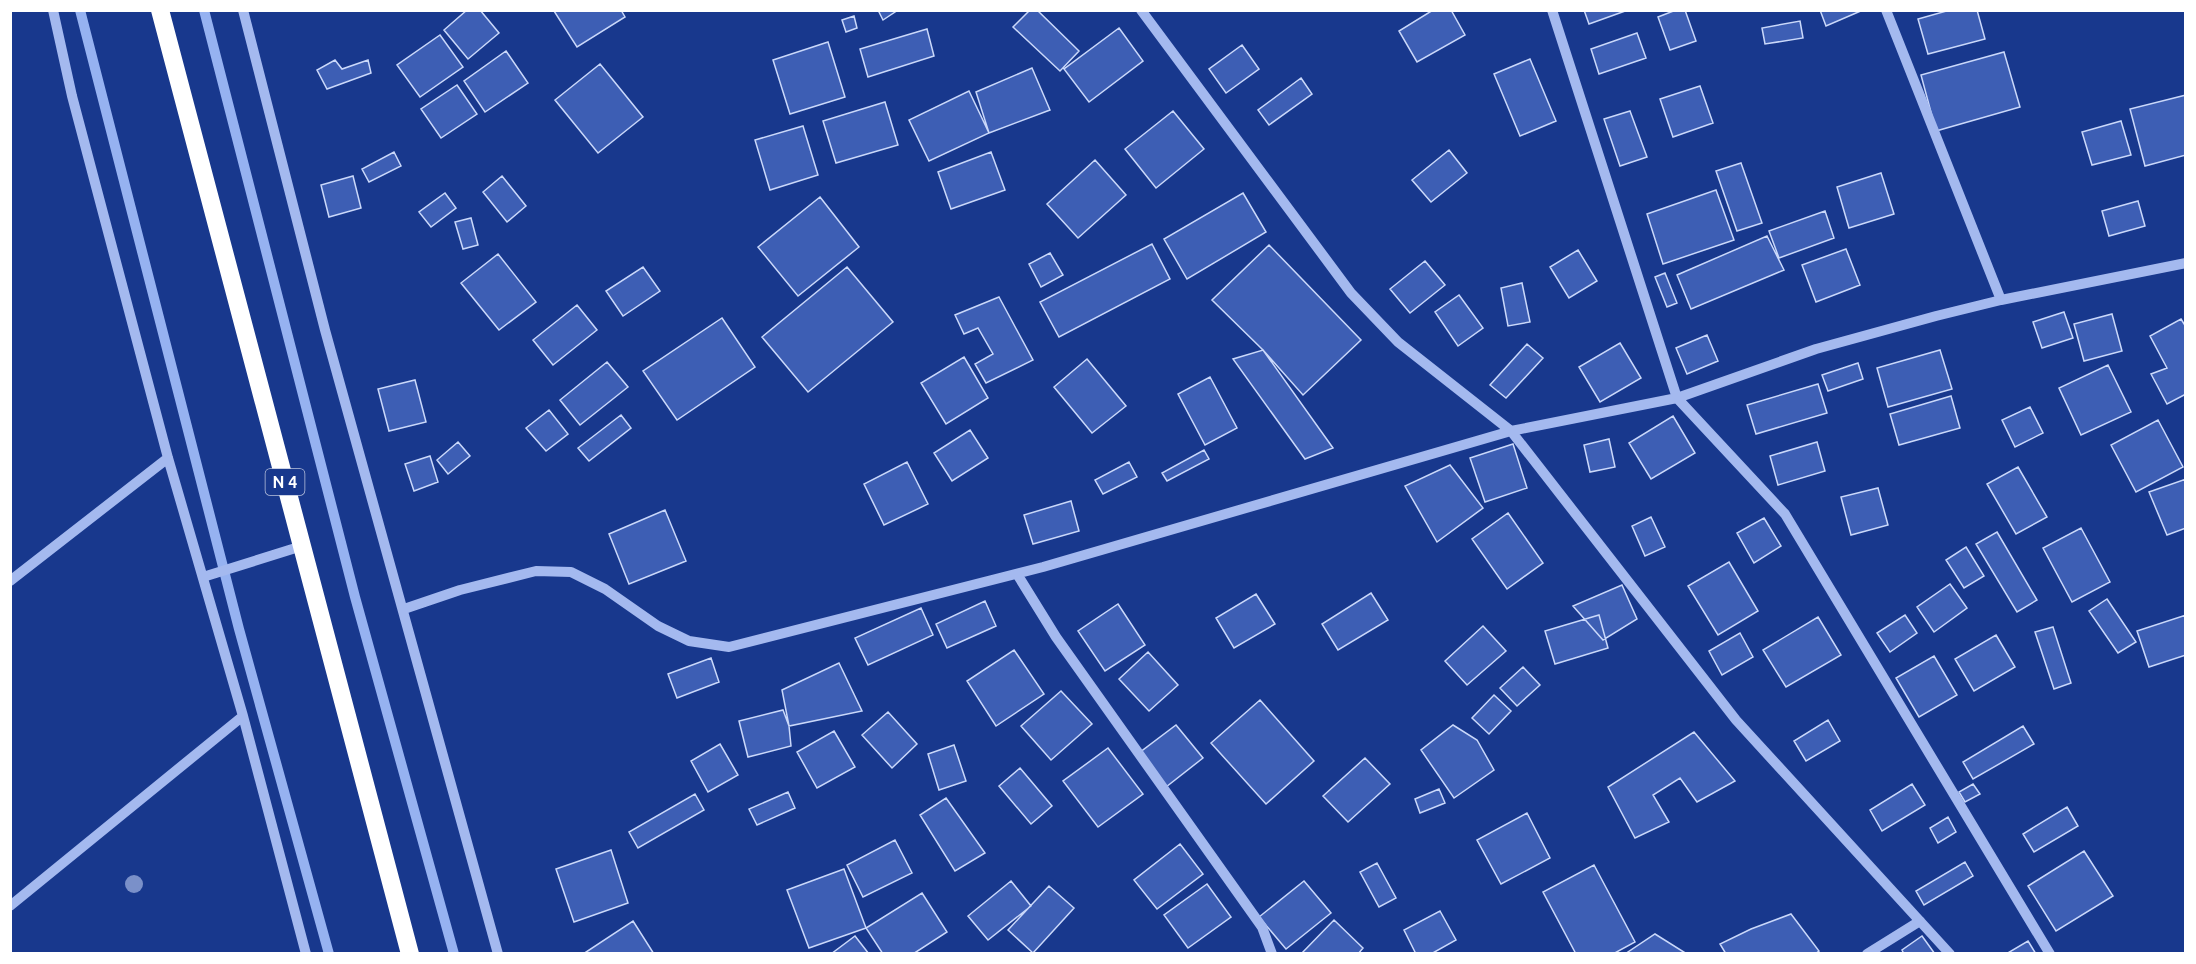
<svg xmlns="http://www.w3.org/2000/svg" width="2196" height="964" viewBox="0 0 2196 964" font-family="Ubuntu,sans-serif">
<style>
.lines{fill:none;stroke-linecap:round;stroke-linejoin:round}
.stream{stroke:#96b2f1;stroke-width:10}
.building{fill:#3d5eb4;stroke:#cad8fa;stroke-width:1.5}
.minor{stroke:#a4b9ef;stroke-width:10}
.highway{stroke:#fff;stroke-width:18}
.tree{fill:#7a90c9}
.labels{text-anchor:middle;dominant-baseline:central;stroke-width:6;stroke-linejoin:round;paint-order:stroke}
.shield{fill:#18388d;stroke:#bac3dd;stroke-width:1.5}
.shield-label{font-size:16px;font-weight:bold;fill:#fff}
</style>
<rect width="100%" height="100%" fill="#18388d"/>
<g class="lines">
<path class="stream" d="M80,10l159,619 90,325
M204,10l151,587 99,357"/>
</g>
<path class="building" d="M467,10h13l19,23 -31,26 -24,-29z
M621,10l4,7 -48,30 -23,-36z
M878,10h20l-15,10z
M1030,10h7l42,41 -19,20 -47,-44z
M1433,10h18l14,25 -48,27 -18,-31z
M1584,10h44l-39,14z
M1676,10h9l11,31 -26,9 -12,-33z
M1820,10h43l-37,16z
M1950,10h27l8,29 -57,15 -10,-35z
M854,16l3,12 -11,4 -4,-12z
M1800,21l3,17 -38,6 -3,-16z
M1119,28l24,33 -54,41 -25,-33z
M927,29l7,27 -66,21 -8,-28z
M1637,33l9,25 -47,16 -8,-25z
M440,35l23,32 -43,30 -23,-32z
M828,42l17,55 -55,17 -17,-54z
M1242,45l17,24 -33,24 -17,-24z
M506,51l22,32 -43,29 -21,-31z
M2004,52l16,55 -84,24 -15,-56z
M1530,59l26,62 -36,15 -26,-62z
M335,60l7,9 26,-9 3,13 -44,16 -10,-19z
M600,64l43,53 -45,36 -43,-53z
M1032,68l18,42 -61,23 -13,-41z
M1301,78l11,16 -43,31 -11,-15z
M457,85l20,29 -36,24 -20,-29z
M1700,86l13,37 -40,14 -13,-38z
M969,91l20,42 -60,28 -20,-41z
M2186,95v60l-41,11 -15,-57z
M885,102l13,43 -62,18 -13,-42z
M1173,111l31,38 -48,39 -31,-39z
M1630,111l17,46 -27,9 -16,-47z
M2121,121l10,34 -39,10 -10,-33z
M803,126l15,49 -48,15 -15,-50z
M1449,150l18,23 -36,29 -19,-22z
M394,152l7,14 -32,16 -7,-13z
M991,152l14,38 -54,19 -13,-37z
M1095,160l31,35 -48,43 -31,-34z
M1741,163l21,60 -25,8 -21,-60z
M1881,173l13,41 -45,14 -12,-41z
M353,176l8,32 -32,9 -8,-32z
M502,176l24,30 -19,16 -24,-30z
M1716,190l18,50 -71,24 -16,-50z
M445,193l11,15 -25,19 -12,-15z
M1243,193l23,39 -79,47 -23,-40z
M820,197l39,50 -61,49 -40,-49z
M2138,201l7,25 -36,10 -7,-25z
M1825,211l9,27 -55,20 -10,-27z
M471,218l7,27 -15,4 -8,-27z
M1767,236l17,34 -93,39 -14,-34z
M1152,244l18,35 -111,58 -19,-35z
M1269,245l92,95 -58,55 -40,-45 -51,-50z
M1846,249l14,36 -44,17 -14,-37z
M1578,250l19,31 -28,17 -19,-31z
M1050,253l13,22 -22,12 -12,-23z
M498,254l38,48 -37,28 -38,-47z
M1425,261l20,24 -35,28 -20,-24z
M643,267l17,24 -37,25 -17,-25z
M847,267l46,55 -85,70 -46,-55z
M1665,273l12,30 -10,4 -12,-30z
M1522,283l8,39 -22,4 -7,-38z
M1459,295l24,33 -25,18 -23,-34z
M999,297l34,63 -47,23 -11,-19 18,-10 -15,-26 -14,6 -9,-19z
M577,305l20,25 -44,35 -20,-25z
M2064,312l9,26 -31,10 -9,-26z
M2112,314l10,37 -38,10 -10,-37z
M722,318l33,49 -78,53 -34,-49z
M2181,319l5,8v67l-19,10 -16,-30 16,-6 -17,-32z
M1707,335l11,26 -31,13 -11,-26z
M1620,343l21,35 -41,24 -21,-35z
M1527,344l16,14 -37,40 -16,-13z
M1263,350l70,98 -28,11 -72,-100z
M1940,350l12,39 -64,18 -11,-39z
M964,357l24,41 -42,26 -25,-41z
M1087,359l39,47 -34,27 -38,-46z
M607,362l21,25 -48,38 -20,-25z
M1858,363l5,16 -35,12 -6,-16z
M2108,365l23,47 -50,23 -22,-47z
M1210,377l27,51 -32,17 -27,-51z
M415,380l11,42 -37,9 -11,-42z
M1818,384l9,29 -71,21 -9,-29z
M1951,396l9,32 -61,17 -9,-31z
M2030,407l13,26 -28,14 -13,-27z
M549,410l19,24 -22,17 -20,-23z
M621,415l10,13 -42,33 -11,-13z
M1673,416l22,37 -44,26 -22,-36z
M2158,420l25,47 -47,25 -25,-47z
M970,430l18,28 -36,23 -18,-28z
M1609,439l6,28 -25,5 -6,-27z
M458,442l12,14 -22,18 -11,-14z
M1817,442l8,29 -47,14 -8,-29z
M1513,444l14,44 -42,14 -15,-44z
M1204,450l5,9 -42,22 -5,-8z
M430,456l8,26 -24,9 -9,-27z
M907,462l21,42 -44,21 -20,-41z
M1129,462l8,15 -34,17 -8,-14z
M1450,465l33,43 -46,34 -32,-56z
M2018,467l29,50 -31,17 -29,-50z
M2186,479v49l-19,7 -18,-43z
M1878,488l10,37 -37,10 -10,-38z
M1071,501l8,30 -46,13 -9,-29z
M665,510l21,51 -57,23 -20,-50z
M1508,513l35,50 -36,26 -35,-50z
M1651,517l14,30 -20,9 -13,-30z
M1764,518l17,28 -27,17 -17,-30z
M2081,528l29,54 -38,20 -29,-54z
M1997,532l40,68 -20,12 -41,-68z
M1966,547l18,29 -20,12 -18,-28z
M1729,562l29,49 -40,24 -30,-49z
M1950,584l17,24 -33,24 -17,-25z
M1622,585l15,34 -34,21 -30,-34z
M1371,593l17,27 -50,30 -16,-26z
M1256,594l19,30 -41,24 -18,-30z
M2107,599l29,43 -18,11 -29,-42z
M985,601l11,25 -49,22 -11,-24z
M1118,604l27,41 -40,26 -27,-40z
M921,608l12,27 -65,30 -13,-27z
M1599,615l9,33 -53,16 -10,-33z
M1905,615l12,18 -27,19 -13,-19z
M2186,615v40l-37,12 -12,-36z
M1818,617l23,38 -55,32 -23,-37z
M1483,626l23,25 -39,34 -22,-24z
M2053,627l18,56 -17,6 -19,-57z
M1740,633l13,24 -31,18 -13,-24z
M1996,635l19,32 -41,24 -19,-32z
M1014,650l30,44 -48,32 -29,-45z
M1148,652l30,33 -29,26 -30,-32z
M1934,656l23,39 -38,22 -23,-39z
M711,658l8,24 -42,16 -9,-24z
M839,663l23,48 -73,15 -7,-36z
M1523,667l17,18 -23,21 -17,-18z
M1061,691l31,33 -41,36 -30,-34z
M1494,695l17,16 -22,23 -17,-16z
M1260,700l54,61 -48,43 -55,-61z
M783,710l6,16 2,20 -43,11 -9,-36z
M888,712l29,32 -25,24 -30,-33z
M1828,720l12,21 -34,20 -12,-20z
M1176,725l27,33 -37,29 -27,-34z
M1453,725l24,15 17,30 -40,28 -33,-48z
M2023,726l11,18 -61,35 -10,-17z
M834,731l21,36 -38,21 -20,-36z
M1694,732l41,49 -38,21 -17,-24 -27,17 16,27 -34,16 -27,-51z
M720,744l18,31 -30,17 -17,-31z
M954,745l12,36 -27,9 -11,-36z
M1108,748l35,46 -45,33 -35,-46z
M1365,758l25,26 -42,38 -25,-26z
M1020,768l32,38 -21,18 -32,-38z
M1912,784l13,21 -43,26 -12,-21z
M1973,784l7,10 -15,8 -6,-10z
M1439,789l6,14 -25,10 -5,-14z
M788,792l7,16 -38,17 -8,-16z
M695,794l9,16 -66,38 -9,-16z
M946,798l39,55 -30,18 -35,-56z
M2067,807l11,19 -44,26 -11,-18z
M1527,813l23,45 -49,26 -24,-44z
M1948,817l8,15 -18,11 -8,-15z
M895,840l17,33 -49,24 -16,-32z
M1180,844l23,30 -46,35 -23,-29z
M611,850l17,53 -54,19 -18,-53z
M2084,851l29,45 -57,35 -28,-45z
M1965,862l8,14 -49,29 -8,-14z
M1377,863l19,35 -17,9 -19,-35z
M1594,865l41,77 -22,12h-37l-33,-62z
M844,869l22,59 -57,20 -22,-58z
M1011,881l20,25 -43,34 -20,-24z
M1304,881l27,32 -45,36 -27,-32z
M1207,884l24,33 -43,31 -24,-33z
M1049,886l25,22 -41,45 -25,-23z
M922,893l25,39 -34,22h-30l-17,-26z
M1440,911l16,29 -25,14h-15l-12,-24z
M1791,914l28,37 -4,3h-89l-6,-10 31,-15z
M1334,920l29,28 -5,6h-57z
M633,921l21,33h-71z
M1655,934l32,20h-62z
M855,936l14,18h-38z
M1922,936l13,18h-31l-2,-4z
M2028,941l8,13h-30z"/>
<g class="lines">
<path class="minor" d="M53,10l19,86 96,362 75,258 63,238
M243,10l82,320 173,624
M1141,10l210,283 47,49 113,89 225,289 214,234
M1552,10l125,388 108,116 265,440
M1886,10l115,290
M1017,574l39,63 206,290 10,27
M203,577l99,-31
M10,581l158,-123
M404,609l56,-19 76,-19 35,1 34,17 53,37 31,15 40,6 314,-80 468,-136 166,-33 139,-49 120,-33 65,-16 185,-37
M10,906l233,-190
M1867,954l53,-33"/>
<path class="highway" d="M160,10l250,944"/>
</g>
<circle class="tree" cx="134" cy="884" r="9"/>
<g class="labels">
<rect class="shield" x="265.5" y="469" width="39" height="26" rx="4.5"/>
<g class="shield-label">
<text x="285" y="482">N 4</text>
</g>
</g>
<rect width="2196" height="964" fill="none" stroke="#ffffff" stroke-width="24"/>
</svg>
